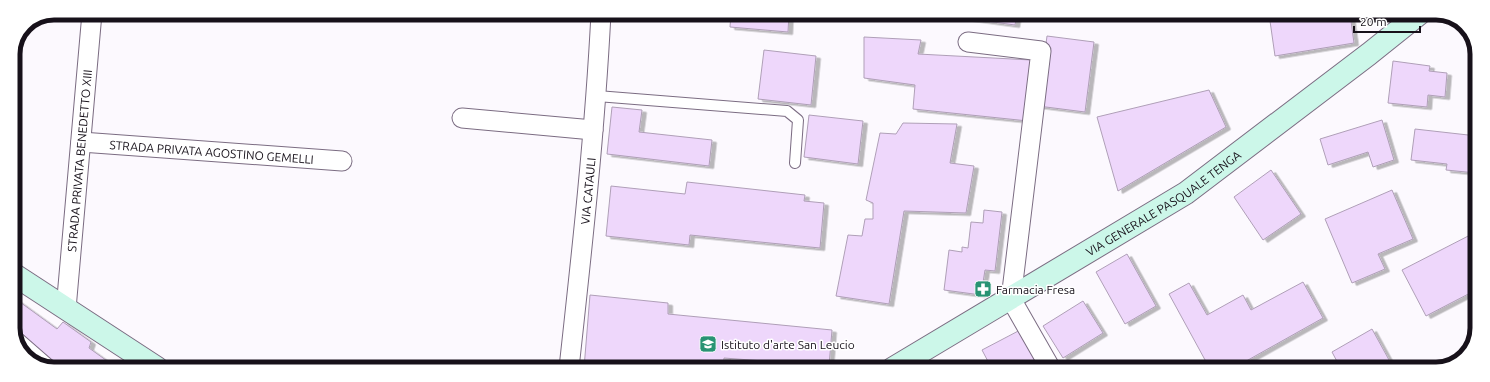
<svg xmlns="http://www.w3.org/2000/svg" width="1490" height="382" viewBox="0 0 1490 382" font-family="Ubuntu,sans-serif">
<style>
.building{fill:#eed7fb;stroke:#af9fb7;filter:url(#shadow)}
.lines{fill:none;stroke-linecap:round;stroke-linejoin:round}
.lane-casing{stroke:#7b6c82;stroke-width:12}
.street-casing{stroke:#7b6c82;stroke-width:21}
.secondary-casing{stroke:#7b6c82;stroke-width:24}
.lane{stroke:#fff;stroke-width:10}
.street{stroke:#fff;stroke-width:19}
.secondary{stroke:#ccf7e9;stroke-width:22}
.labels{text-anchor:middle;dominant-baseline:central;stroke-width:3;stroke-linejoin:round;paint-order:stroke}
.street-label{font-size:12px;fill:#17111a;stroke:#fff}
.poi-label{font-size:12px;fill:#17111a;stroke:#fff;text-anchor:start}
.rim{fill:none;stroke:#17111a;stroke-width:5}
</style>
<defs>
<filter id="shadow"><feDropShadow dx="4.5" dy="2.5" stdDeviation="0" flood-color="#0004"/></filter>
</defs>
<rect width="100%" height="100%" fill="#fcf9fe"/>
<path class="building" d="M731,13h58l-1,19 -58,-5z
M964,14h53l-2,11 -51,-7z
M1269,14h81l4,29 -79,13z
M1047,36l47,6 -9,70 -47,-6z
M864,37l57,3 -3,14 113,6 -3,61 -115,-12 2,-24 -51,-7z
M764,50l52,6 -5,49 -53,-6z
M1393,61l37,5 -1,5 18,2 -2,24 -17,-2 -1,12 -39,-4z
M1209,90l17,37 -108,64 -21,-74z
M612,107l30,3 -3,22 73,8 -3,26 -102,-12z
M809,115l54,6 -5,43 -54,-7z
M1382,120l12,40 -21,7 -5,-15 -40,13 -8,-26z
M903,123l54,1 -7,39 24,3 -8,47 -62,-2 -15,93 -53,-8 12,-61 14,1 3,-17h8v-16l-7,-3 14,-67 16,1z
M1415,129l62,7 -1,37 -30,-3 1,-6 -36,-4z
M1271,170l30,44 -38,26 -29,-43z
M687,182l118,13 -1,6 20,2 -4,45 -130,-13 -1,10 -83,-9 5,-50 74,8z
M1392,190l21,49 -35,15 7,15 -33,14 -27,-64z
M984,210l18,2 -7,59 -10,-1 -4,25 -37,-5 5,-40 13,2v-5l6,1 3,-26 12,1z
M1476,232v58l-50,26 -24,-46z
M1127,254l29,52 -31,18 -29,-52z
M1303,282l20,36 -91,51h-22l-41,-75 20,-11 18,32 36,-20 8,15z
M590,295l78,8v11l164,16 -3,36 -105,-8 -1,11 -139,-1z
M13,297l44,32 6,-7 28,20 -2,6 28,20h-57l-47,-41z
M1083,301l20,32 -40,25 -20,-32z
M1024,328l21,41h-53l-10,-19z
M1372,329l22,40h-53l-9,-17z
M1473,341l-12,19 -26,9z"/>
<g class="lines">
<g class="lane-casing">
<path id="lane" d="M597,96l190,15 11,9 -3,43
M14,334l39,34"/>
</g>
<g class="street-casing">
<g id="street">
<path d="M968,42l73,9 -30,248 40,70"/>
<path d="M462,118l131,12"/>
<path id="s1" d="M81,142l261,19"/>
<path id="s2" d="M66,309l26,-296"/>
<path id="s3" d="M569,368c13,-118 26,-236 32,-355"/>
</g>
</g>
<g class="secondary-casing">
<g id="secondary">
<path d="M13,274l144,94"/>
<path id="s4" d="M892,369l294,-176 183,-139 50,-40"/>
</g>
</g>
<use href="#lane" class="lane"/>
<use href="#street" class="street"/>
<use href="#secondary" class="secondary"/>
</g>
<defs>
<g id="pharmacy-square" transform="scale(0.9)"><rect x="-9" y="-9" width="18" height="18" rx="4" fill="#289373" stroke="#fff"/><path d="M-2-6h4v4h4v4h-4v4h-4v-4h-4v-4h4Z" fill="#fff"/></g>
<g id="university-square" transform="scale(0.9)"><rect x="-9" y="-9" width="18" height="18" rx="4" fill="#289373" stroke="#fff"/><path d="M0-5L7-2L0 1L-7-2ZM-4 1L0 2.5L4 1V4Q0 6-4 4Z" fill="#fff"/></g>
</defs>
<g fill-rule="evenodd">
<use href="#pharmacy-square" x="983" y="289"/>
<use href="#university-square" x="708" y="344"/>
</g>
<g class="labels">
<g class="street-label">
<text stroke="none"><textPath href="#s1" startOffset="131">STRADA PRIVATA AGOSTINO GEMELLI</textPath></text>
<text stroke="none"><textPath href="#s2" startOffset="149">STRADA PRIVATA BENEDETTO XIII</textPath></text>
<text stroke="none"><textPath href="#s3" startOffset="178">VIA CATAULI</textPath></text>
<text stroke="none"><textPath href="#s4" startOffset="318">VIA GENERALE PASQUALE TENGA</textPath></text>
</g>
<g class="poi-label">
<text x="996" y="289">Farmacia Fresa</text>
<text x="721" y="344">Istituto d'arte San Leucio</text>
</g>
</g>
<path d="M0 0H1490V382H0ZM54 20H1436A34 34 0 0 1 1470 54V328A34 34 0 0 1 1436 362H54A34 34 0 0 1 20 328V54A34 34 0 0 1 54 20Z" fill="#fff" fill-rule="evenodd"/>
<path class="rim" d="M54 20H1436A34 34 0 0 1 1470 54V328A34 34 0 0 1 1436 362H54A34 34 0 0 1 20 328V54A34 34 0 0 1 54 20Z"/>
<path d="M1354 26v6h66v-6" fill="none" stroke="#17111a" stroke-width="2"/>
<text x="1360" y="26" font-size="12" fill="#17111a" stroke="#ffffff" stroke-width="3" paint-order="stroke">20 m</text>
</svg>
